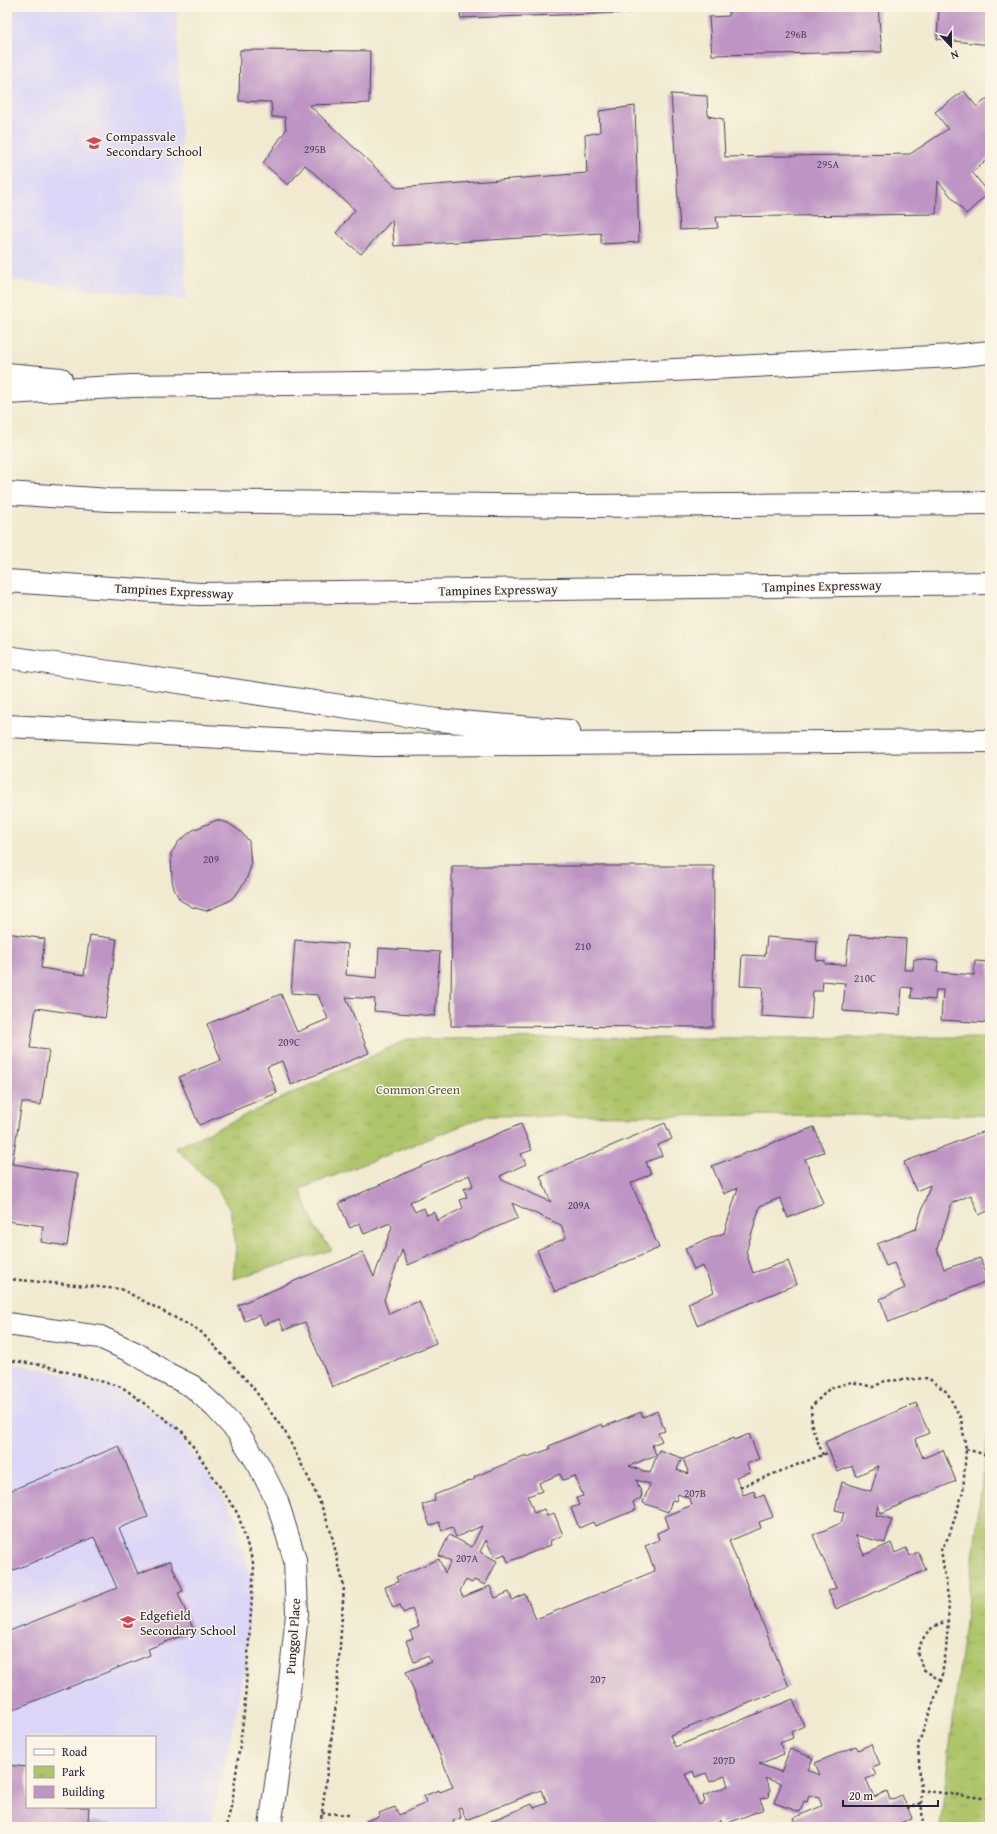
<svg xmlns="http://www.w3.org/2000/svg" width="997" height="1834" viewBox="0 0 997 1834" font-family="'Gentium Book Plus',serif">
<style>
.built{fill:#dbd6f7;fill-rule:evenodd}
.park{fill:url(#park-tufts);stroke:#687452}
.building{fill:#be94c4;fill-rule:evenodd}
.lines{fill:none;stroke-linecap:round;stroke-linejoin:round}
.minor-casing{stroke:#414051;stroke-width:24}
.motorway-casing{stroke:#414051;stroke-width:24}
.path{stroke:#414051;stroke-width:2.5;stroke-dasharray:3 3;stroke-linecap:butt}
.minor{stroke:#fff;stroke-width:22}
.motorway{stroke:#fff;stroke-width:22}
.labels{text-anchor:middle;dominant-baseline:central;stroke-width:3;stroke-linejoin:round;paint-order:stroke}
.number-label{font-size:11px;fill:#493e5d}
.poi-label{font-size:13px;fill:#22223b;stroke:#fcf5e5;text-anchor:start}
.street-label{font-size:13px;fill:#22223b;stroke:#fcf5e5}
.park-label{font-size:13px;fill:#535b4b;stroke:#fcf5e5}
</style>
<defs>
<pattern id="park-tufts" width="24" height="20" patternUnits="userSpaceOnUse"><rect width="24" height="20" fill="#afc56a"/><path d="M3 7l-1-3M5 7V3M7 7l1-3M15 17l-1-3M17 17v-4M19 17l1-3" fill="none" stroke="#96a95d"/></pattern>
</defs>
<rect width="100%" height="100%" fill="#fcf5e5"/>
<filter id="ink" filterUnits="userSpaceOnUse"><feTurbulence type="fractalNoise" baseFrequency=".025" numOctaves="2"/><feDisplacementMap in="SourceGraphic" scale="8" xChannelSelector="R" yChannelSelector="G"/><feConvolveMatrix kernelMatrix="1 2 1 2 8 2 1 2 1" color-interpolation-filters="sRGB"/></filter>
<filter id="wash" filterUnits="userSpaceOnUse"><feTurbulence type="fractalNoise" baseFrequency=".012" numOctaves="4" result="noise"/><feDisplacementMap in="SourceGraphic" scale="16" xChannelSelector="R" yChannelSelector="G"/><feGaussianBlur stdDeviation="0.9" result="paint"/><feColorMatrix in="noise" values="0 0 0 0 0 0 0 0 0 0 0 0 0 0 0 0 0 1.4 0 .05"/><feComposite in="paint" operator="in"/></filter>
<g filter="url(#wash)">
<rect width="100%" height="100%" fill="#f1ead0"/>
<path class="built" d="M7,7h170l9,293 -179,-21z
M7,1363l32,5 78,22 54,34 64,90 16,65 -5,86 -35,162h-204zM27,1737h128v70h-128z"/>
<path class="park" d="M990,1037v78l-503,1 -187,73 16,40 16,21 -99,29 3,-33 -6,-36 -13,-22 -42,-40 233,-109z
M990,1418v409h-50l4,-33z"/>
<g id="blocks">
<path class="building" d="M461,7h169v6l-170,5z
M729,7h149l4,45 -170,3 -3,-38 20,-1z
M939,7h51v38l-53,-6z
M240,50l130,1 -1,52 -60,2 88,83 190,-15 -2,-38 15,-3 -1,-21 36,-5 4,136 -38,2v-11l-207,13 -2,-26 -31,34 -25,-21 19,-23 -50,-45 -17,20 -25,-22 23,-33 -1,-13h-13l-1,-15 -32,-1z
M964,91l13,16 13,-11v61l-18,15 17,21 -23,21 -28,-33 -2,33 -220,3 2,11 -38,2 -9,-136 36,2 1,20 15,3 2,38 185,-3 38,-25 -13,-17z
M217,820l11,3 12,8 9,10 2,25 -5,14 -8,12 -9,9 -23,10 -14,-4 -12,-7 -6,-11 -2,-9 -1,-27 8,-12 14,-11z
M452,866h262l-1,161 -262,-1z
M7,933l38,6 -4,29 43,7 6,-40 27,4 -12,79 -69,-10 -6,40 19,2 -8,55 -19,-3 -10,62 66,10 -11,72 -26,-4 2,-16 -36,-5z
M849,935l57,4 -2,31h9l1,-11 24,2 -1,11 37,3 1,-14 15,1v61l-49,-3 2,-30h-7l-1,10 -24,-2 1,-10 -10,-1 -2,28 -57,-4 2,-28 -22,-2 -1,10h-9l-2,28 -50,-3 2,-29 -23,-1 2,-31 23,1 2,-19 50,4 -1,19 9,1v3l21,1z
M295,940l53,4 -2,31 31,3 2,-30 61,4 -5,64 -61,-5 1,-12 -29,-2 23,56 -78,32 -9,-24 -15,6 10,26 -78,32 -20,-48 42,-17 -14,-36 74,-30 16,38 31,-13 -10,-24 -27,-2z
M665,1123l7,16 -14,6 4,11 -16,6 5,12 -20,9 28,65 -104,44 -18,-42 29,-12 -5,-13 -49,-22 6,15 -110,47 -6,-15 -18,50 5,14 30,-13 17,42 -104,44 -27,-65 -21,8 -5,-11 -15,6 -5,-10 -14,6 -7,-16 125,-53 11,25 18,-50 -2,-4 -26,11 -4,-11 -10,5 -11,-25 89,-40 93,-39 11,26 -11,4 5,10 -26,12 2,4 49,22 -11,-26zM469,1175l4,11 -9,3 3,8 -7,3 3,8 -26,13 -3,-9 -7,3 -3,-7 -9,4 -5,-10z
M814,1127l10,25 -19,7 18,44 -35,15 -8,-20 -20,8 -14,46 7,21 35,-12 9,23 -100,41 -9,-22 26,-11 -11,-26 -9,4 -9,-22 39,-15 14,-45 -14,6 -12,-28z
M990,1129v81l-11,5 -8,-20 -19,8 -15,46 7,20 36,-11 9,22 -100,42 -9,-23 25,-11 -11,-25 -8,3 -9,-22 39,-15 14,-44 -14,6 -12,-29z
M916,1403l13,30 -14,6 8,19 20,-8 13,31 -75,32 -3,-8 -2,10 16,4 -7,24 -30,-8 9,20 27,-12 4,10 11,-5 4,8 8,-4 8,18 -90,39 -8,-18 8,-3 -23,-53 28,-12 3,-11 -9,-2 7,-28 29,9 7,-25 -22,10 -4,-10 -14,6 -13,-30z
M657,1411l8,20 -7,2 4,8 -10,4 4,10 -27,11 21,7 9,-23 23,8 -5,12 12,4 -6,-15 51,-21 1,2 14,-6 10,25 -12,5 3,8 -14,5 7,18 11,-4 2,7 8,-3 9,22 -14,5 2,6 -32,13 60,146 -119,48 5,12 118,-48 11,27 -13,6 2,6 -13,5 4,11 -25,10 22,8 9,-23 23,9 -5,12 12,5 -5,-12 41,-17 2,4 13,-6 9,20 -8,3 4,8 -10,4 8,18 13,-6 3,9 12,-5 10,23 -14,6 1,2 -2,1h-100l-4,-9 29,-12 -3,-8 -10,-3 -2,7 -3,-1 -4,11 -26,-9 7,-19 -16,-6 5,12 -1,7 -9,2 4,10 -41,16 -2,-5 -14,7h-151l-1,-3 -5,3h-56l-3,-6 41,-17 2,4 13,-5 -6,-13 -75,30 -5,-13 -3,1 3,10 -8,3 2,6h-86l-3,-6 14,-5 -1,-3 16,-6 4,8 27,-12 -2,-7 15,-6 1,2 13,-5 -47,-115 25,-10 -3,-6 -14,6 -8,-21 7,-3 -3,-7 9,-4 -7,-18 -9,4 -3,-8 -7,3 -8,-21 13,-5 -2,-5 43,-18 6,14 6,-12 -12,-5 10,-21 23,12 10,-21 -26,11 -4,-10 -10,4 -3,-9 -9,4 -8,-21 13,-5 -1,-5 41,-16 -1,-2 52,-22 1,2 23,-8 -1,-3 53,-22 1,3 38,-15 2,5zM560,1474l3,6 12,-4 8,20 -7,2 3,7 -8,3 8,20 14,-6 2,4 41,-16 -3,-8 7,-3 2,-5 -6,-14 14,4 -7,19 25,9 4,-12 4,1 2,-7 12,5 2,6 -27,11 4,12 -12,5 2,7 -14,6 10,25 -119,48 -11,-25 -13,6 -3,-8 -14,6 -5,-12 -27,11 -3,-6 6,-11 6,3 2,-3 11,5 12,-24 -17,-9 6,-12 7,14 4,3 8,-3 3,8 43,-17 -1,-4 13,-6 -9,-22 -7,3 -3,-7 -10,4 -6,-17 14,-5 -3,-8zM693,1771l2,6 11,-4 4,9 15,-6 3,10 -25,10 2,6 -6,3 -13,-31z
M119,1446l29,71 -29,11 19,46 32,-13 13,30 -5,2 16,38 -46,18 2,6 -143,57v-80l110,-44 -23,-51 -87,36v-81z
M7,1765l20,2v40h62l-1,14 70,6h-151z"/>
</g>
</g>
<g filter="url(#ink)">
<use href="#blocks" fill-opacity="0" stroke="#414051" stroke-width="1"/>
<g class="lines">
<g class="minor-casing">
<path id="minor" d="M7,1324l93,13 37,17 27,18 28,14 24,22 21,23 22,34 18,36 18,59 2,54 -8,77 -19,136"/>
</g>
<g class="motorway-casing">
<path id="motorway" d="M7,374l54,5
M7,393l125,-7 299,-4 522,-26 37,-4
M7,493l102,7 474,6 407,-3
M7,581l192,13 791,-11
M7,657l430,63 132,11
M7,726l369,19 614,-4"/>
</g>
<path class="path" d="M7,1279l114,10 79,42 51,54 34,47 28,55 10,23 8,22 13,55 -8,117 -16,123
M7,1360l35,5 80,22 62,46 54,81 16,52 -10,148 -12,89 -6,24
M966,1449l24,7
M823,1455l-11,-28 -1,-20 19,-19 22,-6 21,5 12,-6 43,-3 19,14 14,27 5,30 -3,43 -14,44 -8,13 8,55 -3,47 -5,30 -23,64 5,82
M740,1487l90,-35
M941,1681l-18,-12 -6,-17c8,-19 11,-25 31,-31
M920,1790l70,9
M907,1808l15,-5
M322,1813l28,2"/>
<use href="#minor" class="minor"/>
<use href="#motorway" class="motorway"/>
</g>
</g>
<defs>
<g id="school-bare" transform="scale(1.2)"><path d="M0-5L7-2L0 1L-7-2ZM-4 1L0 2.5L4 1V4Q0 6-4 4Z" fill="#d1495b" stroke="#fcf5e5" stroke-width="2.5" paint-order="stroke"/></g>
</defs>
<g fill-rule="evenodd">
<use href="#school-bare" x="94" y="143"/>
<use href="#school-bare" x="128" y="1622"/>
</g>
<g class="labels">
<g class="number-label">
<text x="796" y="34">296B</text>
<text x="315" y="149">295B</text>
<text x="828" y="164">295A</text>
<text x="211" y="859">209</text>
<text x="583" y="946">210</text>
<text x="865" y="978">210C</text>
<text x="289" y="1042">209C</text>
<text x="579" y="1205">209A</text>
<text x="695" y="1493">207B</text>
<text x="467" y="1558">207A</text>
<text x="598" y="1679">207</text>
<text x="724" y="1760">207D</text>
</g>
<g class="poi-label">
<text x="106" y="136">Compassvale<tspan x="106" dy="15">Secondary School</tspan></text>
<text x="140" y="1615">Edgefield<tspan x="140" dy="15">Secondary School</tspan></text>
</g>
<g class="street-label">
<text transform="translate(822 586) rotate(-1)">Tampines Expressway</text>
<text transform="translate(498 590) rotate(-1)">Tampines Expressway</text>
<text transform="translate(174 591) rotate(3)">Tampines Expressway</text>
<text transform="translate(293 1636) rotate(-86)">Punggol Place</text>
</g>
<g class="park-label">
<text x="418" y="1089">Common Green</text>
</g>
</g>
<rect width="997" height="1834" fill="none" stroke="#fcf5e5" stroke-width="24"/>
<rect x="26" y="1736" width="130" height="72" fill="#fcf5e5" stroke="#a5a1a1"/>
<rect x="34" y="1749" width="20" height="6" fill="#ffffff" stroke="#a5a1a1"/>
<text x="62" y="1756" font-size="12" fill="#22223b">Road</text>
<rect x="34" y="1766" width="20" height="12" fill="url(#park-tufts)" stroke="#a5a1a1"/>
<text x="62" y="1776" font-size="12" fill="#22223b">Park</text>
<rect x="34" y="1786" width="20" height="12" fill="#be94c4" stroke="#a5a1a1"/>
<text x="62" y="1796" font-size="12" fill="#22223b">Building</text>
<g transform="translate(951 46) rotate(158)" stroke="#fcf5e5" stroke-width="3" paint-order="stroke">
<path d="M0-3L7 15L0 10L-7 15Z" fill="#22223b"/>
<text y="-6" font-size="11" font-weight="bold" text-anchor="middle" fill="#22223b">N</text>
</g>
<path d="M843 1800v6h95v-6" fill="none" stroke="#22223b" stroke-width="2"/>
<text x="849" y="1800" font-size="12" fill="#22223b" stroke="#fcf5e5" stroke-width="3" paint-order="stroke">20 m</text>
</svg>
